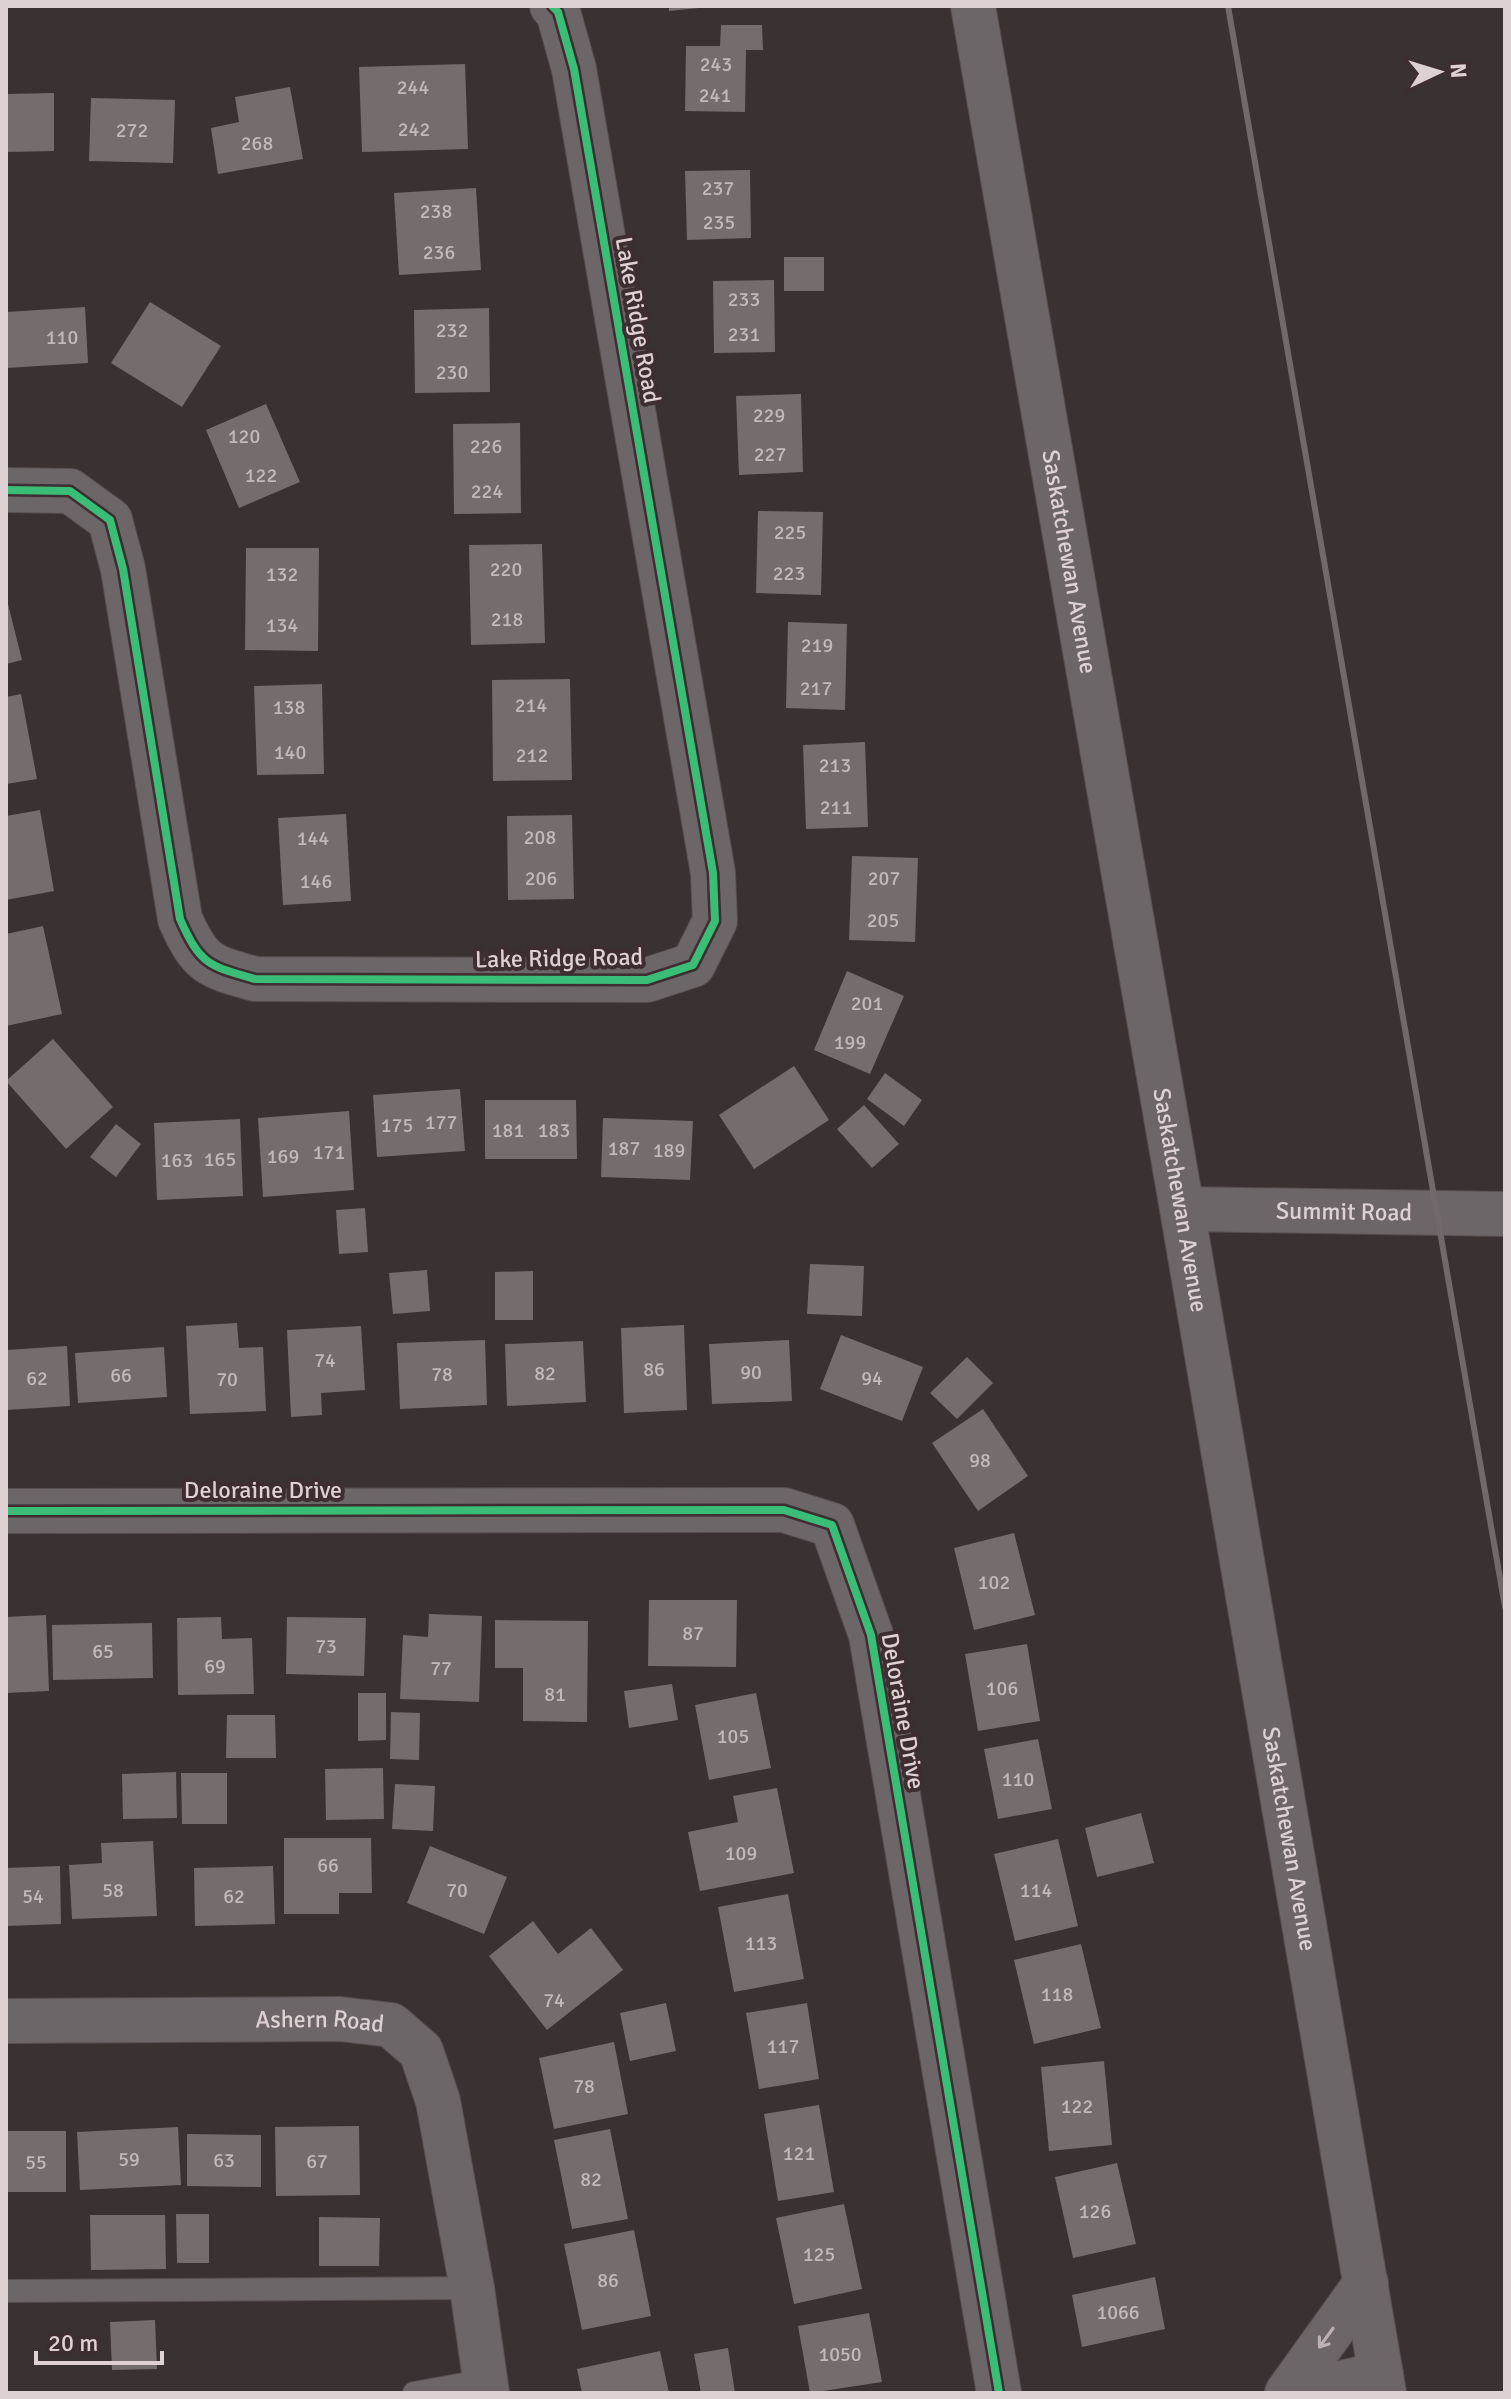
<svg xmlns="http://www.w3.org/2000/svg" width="1511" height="2399" viewBox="0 0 1511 2399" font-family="Signika,sans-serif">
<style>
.building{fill:#756c6e}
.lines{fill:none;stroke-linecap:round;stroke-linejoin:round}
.lane-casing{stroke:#564e50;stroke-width:24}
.street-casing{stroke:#564e50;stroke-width:46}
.secondary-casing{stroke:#564e50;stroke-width:46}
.lane{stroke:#6d6668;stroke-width:22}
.street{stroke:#6d6668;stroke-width:44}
.secondary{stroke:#6d6668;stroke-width:44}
.rail{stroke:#71696b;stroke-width:6}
.cycleway-casing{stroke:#3e2d31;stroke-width:13}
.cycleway{stroke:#3abd76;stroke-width:8}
.oneway{stroke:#bbb1b4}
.labels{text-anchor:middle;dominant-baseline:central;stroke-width:8;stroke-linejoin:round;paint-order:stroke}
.number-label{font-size:20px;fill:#c3b8ba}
.street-label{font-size:24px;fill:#ddd1d4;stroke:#3e2d31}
</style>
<rect width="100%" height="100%" fill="#3a3133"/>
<path class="building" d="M669,6h30v2l-30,3z
M721,25h41l1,25h-17l-1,62 -60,-1 1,-65h34z
M465,64l3,85 -106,3 -3,-85z
M290,87l13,72 -85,15 -7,-46 28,-6 -4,-25z
M54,93v58l-48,1v-58z
M91,98l84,2 -2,63 -84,-2z
M750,170l1,68 -64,2 -2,-69z
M476,188l5,82 -82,5 -5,-82z
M784,257h40v34h-40z
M774,280l1,72 -61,1 -1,-72z
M150,302l71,44 -39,61 -71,-44z
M85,307l3,56 -82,5v-56z
M489,308l1,84 -75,1 -1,-83z
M801,394l2,78 -64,3 -3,-79z
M266,404l34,78 -61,26 -33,-78z
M520,423l1,90 -67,1 -1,-90z
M758,511l65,1 -2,83 -65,-2z
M542,544l3,99 -74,2 -2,-100z
M246,548h73l-1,103 -73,-1z
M7,600l15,60 -16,4v-63z
M788,622l59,2 -2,86 -59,-2z
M570,679l2,101 -79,1 -1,-101z
M322,684l2,90 -67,1 -3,-89z
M21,694l16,85 -31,5v-87z
M865,742l3,85 -62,2 -3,-84z
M40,810l14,81 -48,9v-84z
M346,814l5,87 -68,4 -5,-87z
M572,815l2,84 -66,1 -1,-84z
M852,856l66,2 -3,84 -66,-2z
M43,926l19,88 -56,12v-92z
M847,971l57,25 -34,78 -56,-24z
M53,1039l60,68 -47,42 -60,-68z
M794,1066l35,54 -75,49 -35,-54z
M885,1073l37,27 -18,26 -37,-27z
M460,1089l5,62 -88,6 -4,-62z
M485,1100h91l1,59h-92z
M864,1105l35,39 -27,24 -35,-39z
M349,1111l5,79 -91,7 -5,-79z
M603,1118l90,3 -3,59 -89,-3z
M240,1119l3,77 -86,4 -3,-77z
M116,1124l25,20 -25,33 -26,-20z
M365,1208l3,44 -29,2 -3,-44z
M810,1264l54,2 -2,50 -55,-2z
M427,1270l3,41 -37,3 -4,-41z
M533,1271v49h-38v-48z
M237,1323l2,25 24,-1 3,64 -76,3 -4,-88z
M684,1325l3,85 -63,3 -3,-85z
M361,1326l4,64 -44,3 1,22 -31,2 -4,-87z
M841,1335l82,32 -21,54 -82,-32z
M485,1340l2,65 -87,4 -3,-66z
M789,1340l3,61 -80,3 -3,-60z
M583,1341l3,61 -79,4 -2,-62z
M67,1346l3,60 -64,4v-60z
M164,1347l3,50 -89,6 -3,-50z
M967,1357l26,26 -36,36 -27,-26z
M983,1409l45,67 -50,35 -46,-68z
M1014,1533l21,82 -61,15 -20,-82z
M649,1600h88l-1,67 -88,-1z
M429,1614l53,2 -3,86 -79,-3 3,-64 25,2z
M46,1615l3,76 -43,2v-76z
M221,1617l1,22 30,-1 2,56 -76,1 -1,-77z
M287,1617l79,1 -2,58 -78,-2z
M495,1620l93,1 -1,101 -64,-1v-53h-28z
M152,1623l1,55 -100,2 -1,-55z
M1027,1644l13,77 -62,10 -13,-77z
M672,1684l6,36 -49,8 -5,-37z
M358,1693h28v47l-28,1z
M756,1693l15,75 -62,12 -14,-75z
M391,1712l29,1 -1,47 -29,-1z
M227,1715h48l1,43h-50z
M1038,1739l14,70 -54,10 -14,-70z
M383,1768l1,51 -58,1 -1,-51z
M176,1772l1,46 -54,1 -1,-45z
M181,1773h46v51h-45z
M395,1784l40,2 -2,45 -41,-2z
M777,1788l17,85 -94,18 -12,-59 50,-10 -5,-26z
M1141,1813l13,50 -57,14 -12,-49z
M284,1838h87l1,55h-33v21h-55z
M1058,1839l20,87 -63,15 -21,-87z
M153,1841l4,75 -85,3 -3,-54 33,-2 -1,-20z
M430,1846l77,31 -23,57 -77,-31z
M60,1866l1,58 -55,2v-58z
M273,1866l2,58 -80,2 -1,-58z
M788,1894l16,85 -70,13 -16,-85z
M533,1921l25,33 33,-26 32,42 -76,60 -58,-74z
M1081,1944l20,84 -67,16 -20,-84z
M666,2003l10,48 -46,10 -10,-48z
M807,2003l12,76 -60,10 -13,-76z
M614,2042l14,72 -74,15 -15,-71z
M1104,2061l8,84 -63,6 -8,-84z
M819,2105l15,87 -56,9 -14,-87z
M359,2126l1,69 -84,1 -1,-69z
M178,2127l3,58 -101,5 -3,-58z
M610,2129l18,90 -56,10 -18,-89z
M6,2131h60v61h-60z
M187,2134l74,1v52l-74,-1z
M1117,2163l19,81 -63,14 -18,-81z
M844,2204l18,85 -68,15 -18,-86z
M176,2214h33v49h-32z
M90,2215h75l1,54 -75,1z
M319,2217l61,1 -1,48h-60z
M634,2230l17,86 -69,14 -18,-86z
M1155,2277l10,52 -83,18 -10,-52z
M869,2313l13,69 -72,11 -12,-67z
M155,2320l2,49 -45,1 -2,-48z
M728,2348l7,45h-34l-7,-39z
M660,2351l9,42h-87l-5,-24z"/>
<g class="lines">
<g class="lane-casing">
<path id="lane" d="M6,2291l466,-3
M414,2393l72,-13"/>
</g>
<g class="street-casing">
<g id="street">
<path d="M6,490l64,1 40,29 13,49 57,350c20,45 28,47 75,60l392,1 46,-15 22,-44 -2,-48 -139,-804 -16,-57 -6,-6"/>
<path id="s1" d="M1182,1209l323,5"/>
<path d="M6,1511l778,-1 48,15 39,110 128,758"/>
<path id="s2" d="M6,2021l334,-2 51,6 30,26 17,50 34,187 15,105"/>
</g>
</g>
<g class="secondary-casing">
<g id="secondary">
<path id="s3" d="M973,6l209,1203 202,1184"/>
<path d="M1287,2393l79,-110"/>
<path d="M1297,2393l84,-19"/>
</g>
</g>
<use href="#lane" class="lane"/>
<use href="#street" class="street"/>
<use href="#secondary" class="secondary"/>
<path class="rail" d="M1228,6l277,1601"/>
<g class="cycleway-casing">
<path id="cycleway" d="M6,490l64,1 40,29 13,49 57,350c20,45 28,47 75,60l392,1 46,-15 22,-44 -2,-48 -139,-804 -16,-57 -6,-6
M6,1511l778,-1 48,15 39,110 128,758"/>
</g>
<use href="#cycleway" class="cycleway"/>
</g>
<defs><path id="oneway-shaft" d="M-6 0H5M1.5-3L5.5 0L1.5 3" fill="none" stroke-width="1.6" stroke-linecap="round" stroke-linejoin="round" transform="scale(2)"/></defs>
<use class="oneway" href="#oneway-shaft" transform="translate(1326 2338) rotate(126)"/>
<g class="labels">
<g class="number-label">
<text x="716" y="64">243</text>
<text x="413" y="87">244</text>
<text x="715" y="95">241</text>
<text x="414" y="129">242</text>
<text x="132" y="130">272</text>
<text x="257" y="143">268</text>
<text x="718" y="188">237</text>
<text x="436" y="211">238</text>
<text x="719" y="222">235</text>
<text x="439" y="252">236</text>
<text x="744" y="299">233</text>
<text x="452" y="330">232</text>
<text x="744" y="334">231</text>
<text x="62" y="337">110</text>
<text x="452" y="372">230</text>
<text x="769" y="415">229</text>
<text x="244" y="436">120</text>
<text x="486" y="446">226</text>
<text x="770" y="454">227</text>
<text x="261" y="475">122</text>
<text x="487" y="491">224</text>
<text x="790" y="532">225</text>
<text x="506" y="569">220</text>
<text x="789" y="573">223</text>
<text x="282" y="574">132</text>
<text x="507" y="619">218</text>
<text x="282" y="625">134</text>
<text x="817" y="645">219</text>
<text x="816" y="688">217</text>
<text x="531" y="705">214</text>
<text x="289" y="707">138</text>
<text x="290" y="752">140</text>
<text x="532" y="755">212</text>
<text x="835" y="765">213</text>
<text x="836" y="807">211</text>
<text x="540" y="837">208</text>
<text x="313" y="838">144</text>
<text x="541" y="878">206</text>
<text x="884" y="878">207</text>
<text x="316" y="881">146</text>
<text x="883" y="920">205</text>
<text x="867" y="1003">201</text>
<text x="850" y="1042">199</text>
<text x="441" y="1122">177</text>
<text x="397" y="1125">175</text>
<text x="508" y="1130">181</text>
<text x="554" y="1130">183</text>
<text x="624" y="1148">187</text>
<text x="669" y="1150">189</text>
<text x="329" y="1152">171</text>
<text x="283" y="1156">169</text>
<text x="220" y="1159">165</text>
<text x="177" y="1160">163</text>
<text x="325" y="1360">74</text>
<text x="654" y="1369">86</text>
<text x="751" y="1372">90</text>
<text x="545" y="1373">82</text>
<text x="442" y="1374">78</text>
<text x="121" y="1375">66</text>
<text x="37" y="1378">62</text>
<text x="872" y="1378">94</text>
<text x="227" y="1379">70</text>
<text x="980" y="1460">98</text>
<text x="994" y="1582">102</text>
<text x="693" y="1633">87</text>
<text x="326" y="1646">73</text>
<text x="103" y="1651">65</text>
<text x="215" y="1666">69</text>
<text x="441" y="1668">77</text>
<text x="1002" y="1688">106</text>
<text x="555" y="1694">81</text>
<text x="733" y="1736">105</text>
<text x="1018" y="1779">110</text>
<text x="741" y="1853">109</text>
<text x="328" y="1865">66</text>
<text x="113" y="1890">58</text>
<text x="457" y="1890">70</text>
<text x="1036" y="1890">114</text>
<text x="33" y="1896">54</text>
<text x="234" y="1896">62</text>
<text x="761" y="1943">113</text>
<text x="1057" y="1994">118</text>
<text x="554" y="2000">74</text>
<text x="783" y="2046">117</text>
<text x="584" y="2086">78</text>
<text x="1077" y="2106">122</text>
<text x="799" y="2153">121</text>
<text x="129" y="2159">59</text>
<text x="224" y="2160">63</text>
<text x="317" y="2161">67</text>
<text x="36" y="2162">55</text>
<text x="591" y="2179">82</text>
<text x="1095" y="2211">126</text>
<text x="819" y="2254">125</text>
<text x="608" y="2280">86</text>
<text x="1118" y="2312">1066</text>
<text x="840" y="2354">1050</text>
</g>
<g class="street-label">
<text transform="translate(638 320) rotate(80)">Lake Ridge Road</text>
<text stroke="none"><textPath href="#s3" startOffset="564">Saskatchewan Avenue</textPath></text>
<text transform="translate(559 958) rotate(-1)">Lake Ridge Road</text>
<text stroke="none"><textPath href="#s3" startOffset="1212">Saskatchewan Avenue</textPath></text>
<text stroke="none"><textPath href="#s1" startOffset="162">Summit Road</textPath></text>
<text x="263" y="1490">Deloraine Drive</text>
<text transform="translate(903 1711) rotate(80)">Deloraine Drive</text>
<text stroke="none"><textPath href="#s3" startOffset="1860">Saskatchewan Avenue</textPath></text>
<text stroke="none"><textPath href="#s2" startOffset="314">Ashern Road</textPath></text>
</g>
</g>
<rect width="1511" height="2399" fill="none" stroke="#ddd1d4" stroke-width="16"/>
<g transform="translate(1439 72) rotate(86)" stroke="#3e2d31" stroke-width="6" paint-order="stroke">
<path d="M0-6L14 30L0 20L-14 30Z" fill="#ddd1d4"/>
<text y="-12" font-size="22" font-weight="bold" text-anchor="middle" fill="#ddd1d4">N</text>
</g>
<path d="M36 2351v12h126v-12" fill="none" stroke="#ddd1d4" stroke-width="4"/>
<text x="48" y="2351" font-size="24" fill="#ddd1d4" stroke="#3e2d31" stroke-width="6" paint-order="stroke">20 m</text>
</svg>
